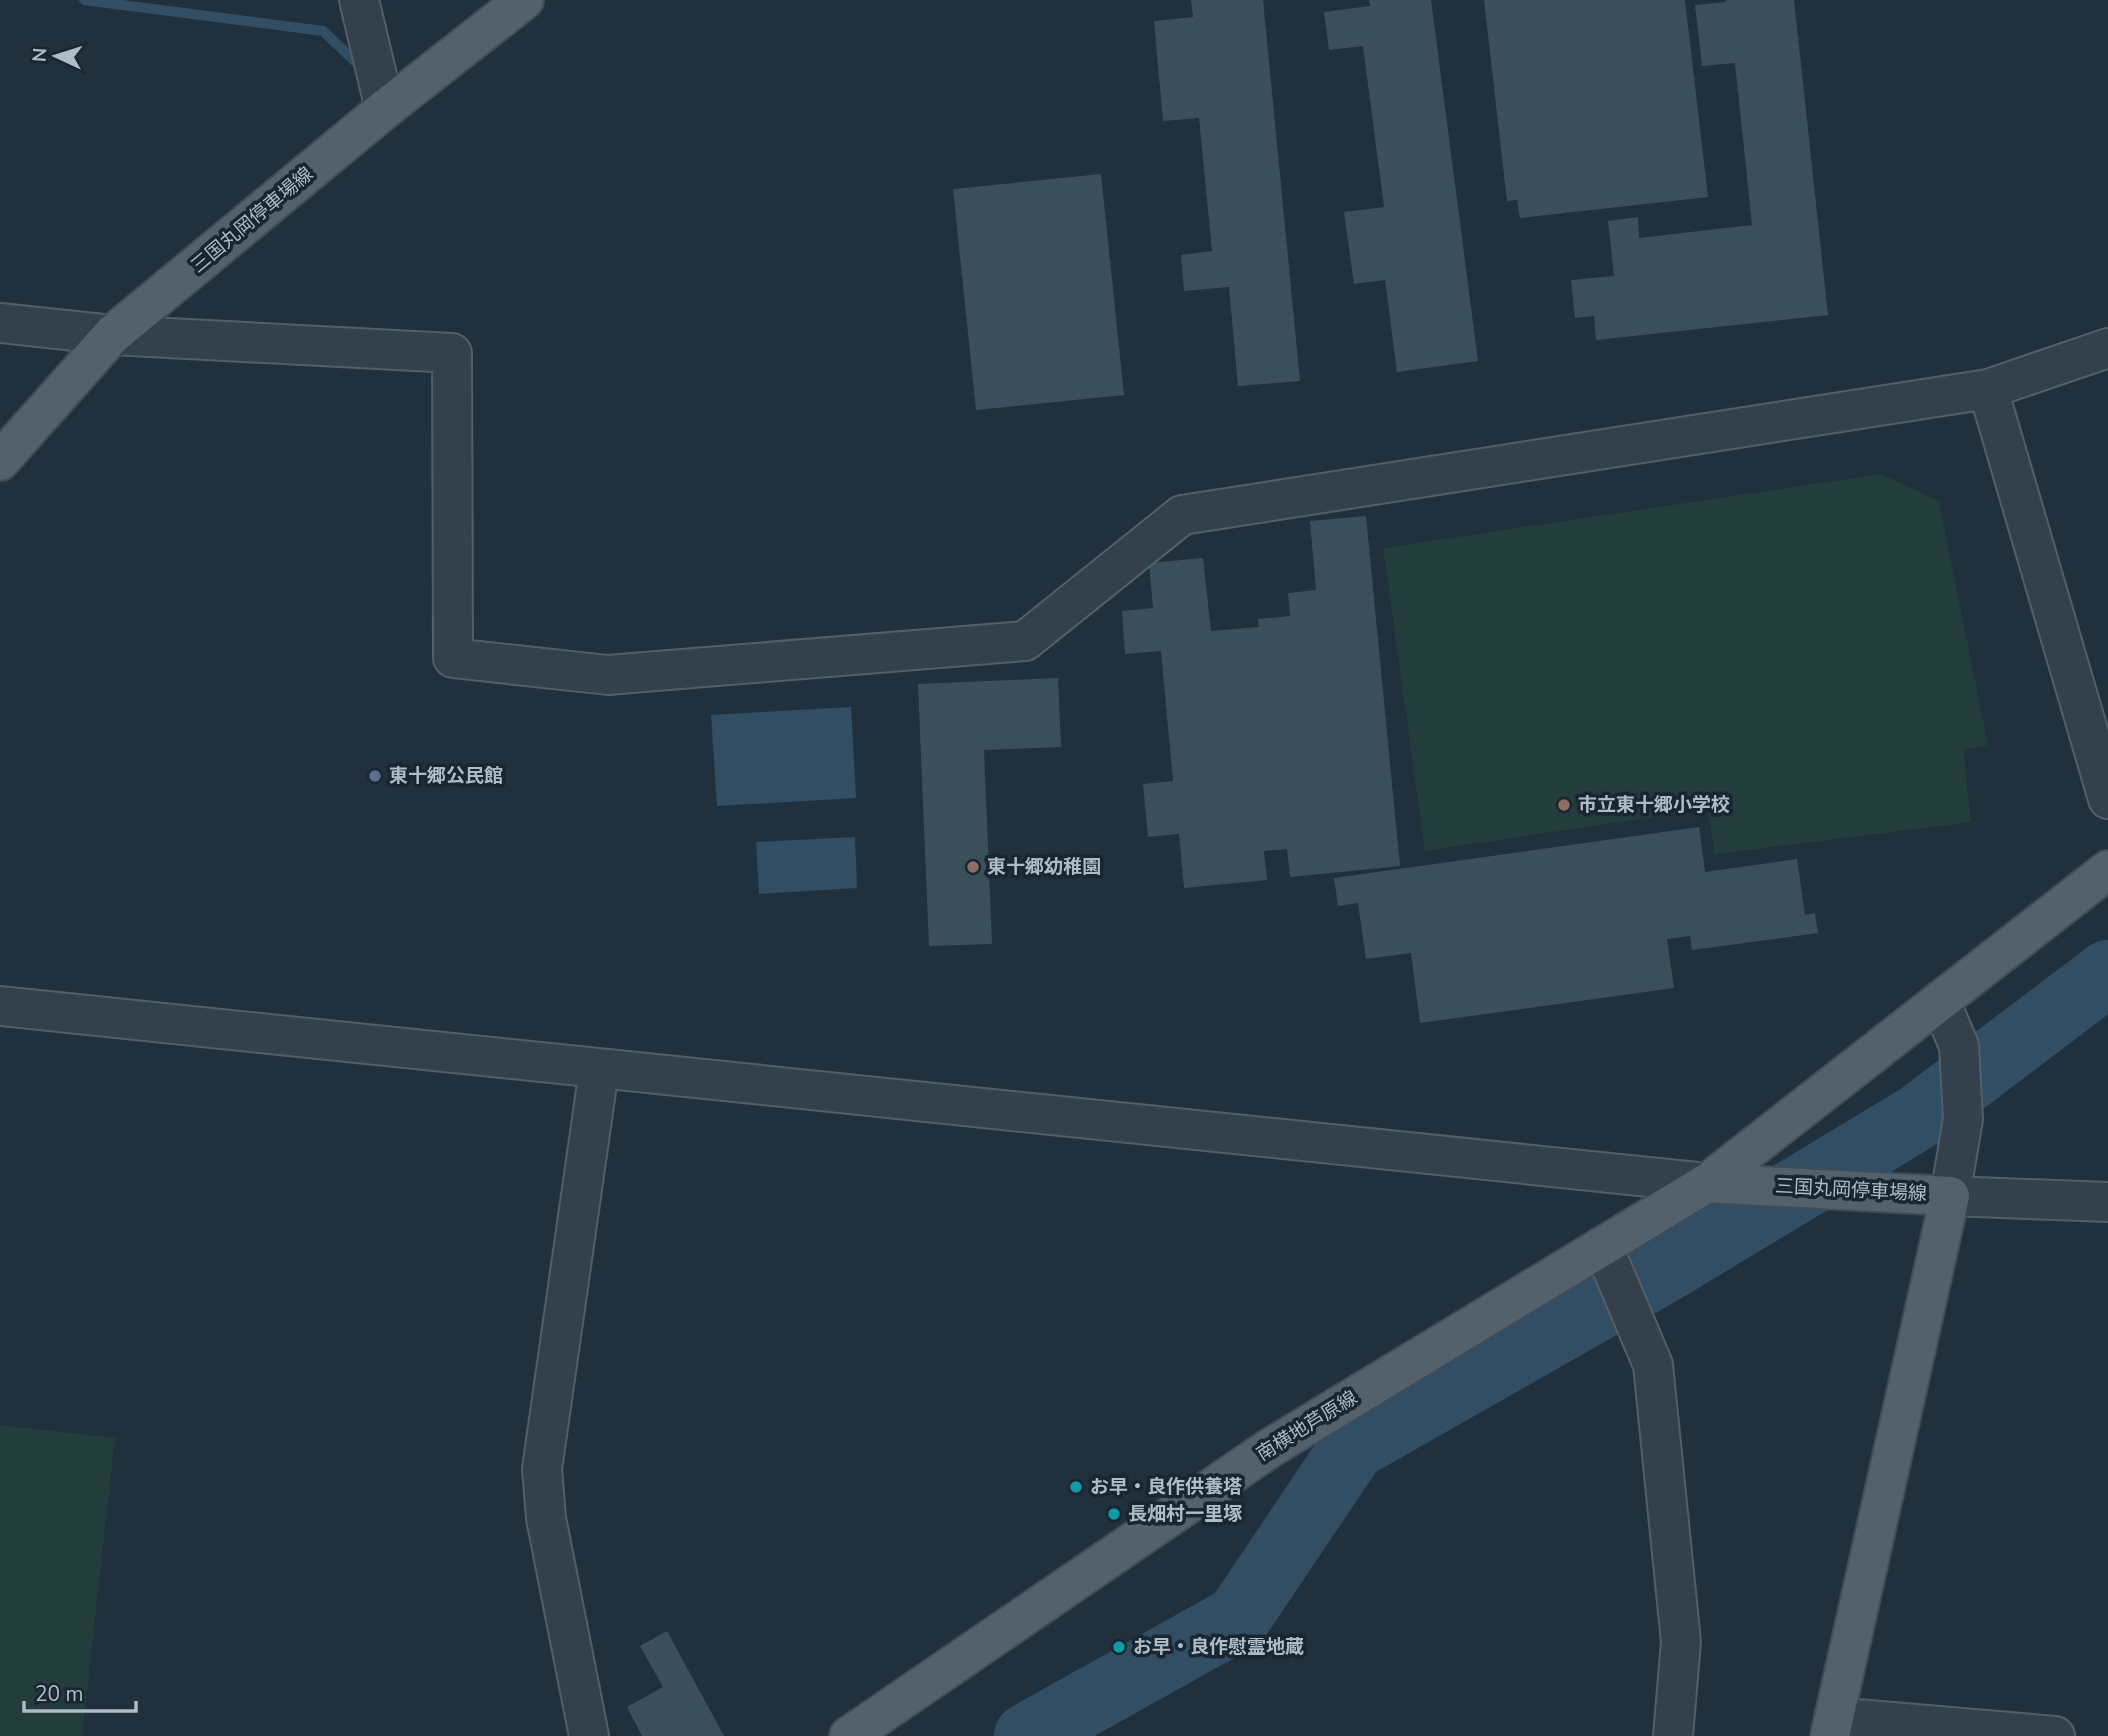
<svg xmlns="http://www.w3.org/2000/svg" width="2108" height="1736" viewBox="0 0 2108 1736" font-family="'Nunito Sans','Noto Sans JP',sans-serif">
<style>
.green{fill:#223d3c}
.water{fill:#324e65}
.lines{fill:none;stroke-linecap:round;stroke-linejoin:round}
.stream{stroke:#324e65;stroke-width:10}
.river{stroke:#324e65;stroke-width:66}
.building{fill:#3b4f5b}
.minor-casing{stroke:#525f6a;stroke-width:42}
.major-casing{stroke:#404d58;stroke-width:42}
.minor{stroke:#34414c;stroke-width:38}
.major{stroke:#52616c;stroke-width:38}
.service-dot{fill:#5c6f8a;stroke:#192631;stroke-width:2.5}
.education-dot{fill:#8d6e63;stroke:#192631;stroke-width:2.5}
.culture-dot{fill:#0f9aa8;stroke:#192631;stroke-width:2.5}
.labels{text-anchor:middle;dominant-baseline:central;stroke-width:7;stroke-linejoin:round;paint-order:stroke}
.street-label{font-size:19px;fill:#afbcc8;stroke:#192631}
.poi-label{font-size:19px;font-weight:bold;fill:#afbcc8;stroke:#192631;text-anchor:start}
</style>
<rect width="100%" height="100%" fill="#20303c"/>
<path class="green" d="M1881,474l58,27 49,244 -25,4 8,73 -256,32 -8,-45 -282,42 -42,-303z
M0,1425l115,13 -33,298h-82z"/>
<path class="water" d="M851,707l5,91 -139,8 -6,-91z
M855,837l2,51 -98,6 -3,-52z"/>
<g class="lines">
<path class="stream" d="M84,0l239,31 39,37"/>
<path class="river" d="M1027,1736l211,-118 115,-171 313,-178 252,-152 190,-144"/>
</g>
<path class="building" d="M1191,0h72l37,381 -62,5 -9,-99 -45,4 -3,-36 31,-4 -13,-133 -36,3 -9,-100 39,-4z
M1369,0h62l47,361 -81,11 -12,-92 -31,4 -10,-72 40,-5 -21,-161 -34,4 -5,-38 46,-6z
M1484,0h201l23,197 -188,21 -3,-18 -10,1z
M1726,0h68l34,315 -232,25 -2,-24 -19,2 -4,-38 43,-4 -6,-55 30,-4 1,21 113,-13 -17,-162 -33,3 -7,-61 31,-3z
M1101,174l23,221 -148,15 -23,-221z
M1366,516l34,350 -110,11 -3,-28 -23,2 3,29 -83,8 -5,-54 -31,3 -5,-53 30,-3 -12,-130 -36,3 -3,-43 31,-3 -4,-45 54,-5 8,73 48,-4 -1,-8 32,-3 -2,-23 28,-3 -6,-69z
M1058,678l3,69 -77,3 8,194 -63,2 -11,-262z
M1699,827l6,45 92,-13 8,56 10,-2 3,20 -126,17 -2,-14 -23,3 7,49 -254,35 -9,-70 -45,6 -8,-56 -20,3 -4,-28z
M667,1631l57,105h-82l-15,-29 36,-20 -23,-41z"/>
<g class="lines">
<g class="minor-casing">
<path id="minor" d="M359,0l26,109
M0,323l112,12 340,18 1,305 155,17 417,-34 157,-126 806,-126 120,410
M1988,389l120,-41
M1940,1001l19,45 4,73 -13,77 158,6
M0,1006l1707,177
M1600,1248l12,20 41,97 28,277 -8,94
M1834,1717l221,19
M589,1736l-43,-218 -4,-49 57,-399"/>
</g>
<g class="major-casing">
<path id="major" d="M0,461l112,-126 273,-226 139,-109
M1707,1183l243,13 -120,540
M849,1736l421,-288 437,-265 401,-313"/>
</g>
<use href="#minor" class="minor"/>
<use href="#major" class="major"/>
</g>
<circle class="service-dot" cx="375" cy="776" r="7"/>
<g class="education-dot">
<circle cx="1564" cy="805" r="7"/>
<circle cx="973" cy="867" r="7"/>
</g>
<g class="culture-dot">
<circle cx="1076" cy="1487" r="7"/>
<circle cx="1114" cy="1514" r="7"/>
<circle cx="1119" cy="1647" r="7"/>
</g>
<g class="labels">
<g class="street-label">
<text transform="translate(252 220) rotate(-40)">三国丸岡停車場線</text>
<text transform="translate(1851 1190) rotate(3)">三国丸岡停車場線</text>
<text transform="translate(1307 1426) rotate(-32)">南横地芦原線</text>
</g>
<g class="poi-label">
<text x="389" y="776">東十郷公民館</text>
<text x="1578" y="805">市立東十郷小学校</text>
<text x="987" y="867">東十郷幼稚園</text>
<text x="1090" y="1487">お早・良作供養塔</text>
<text x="1128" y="1514">長畑村一里塚</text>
<text x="1133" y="1647">お早・良作慰霊地蔵</text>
</g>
</g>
<g transform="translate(56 56) rotate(274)" stroke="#192631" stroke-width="5" paint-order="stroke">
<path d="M0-5L12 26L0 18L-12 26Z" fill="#afbcc8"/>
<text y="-10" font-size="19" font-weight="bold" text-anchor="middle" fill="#afbcc8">N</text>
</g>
<path d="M24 1701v10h112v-10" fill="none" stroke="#afbcc8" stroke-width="3.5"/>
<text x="35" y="1701" font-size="21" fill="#afbcc8" stroke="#192631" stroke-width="5" paint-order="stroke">20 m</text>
</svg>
